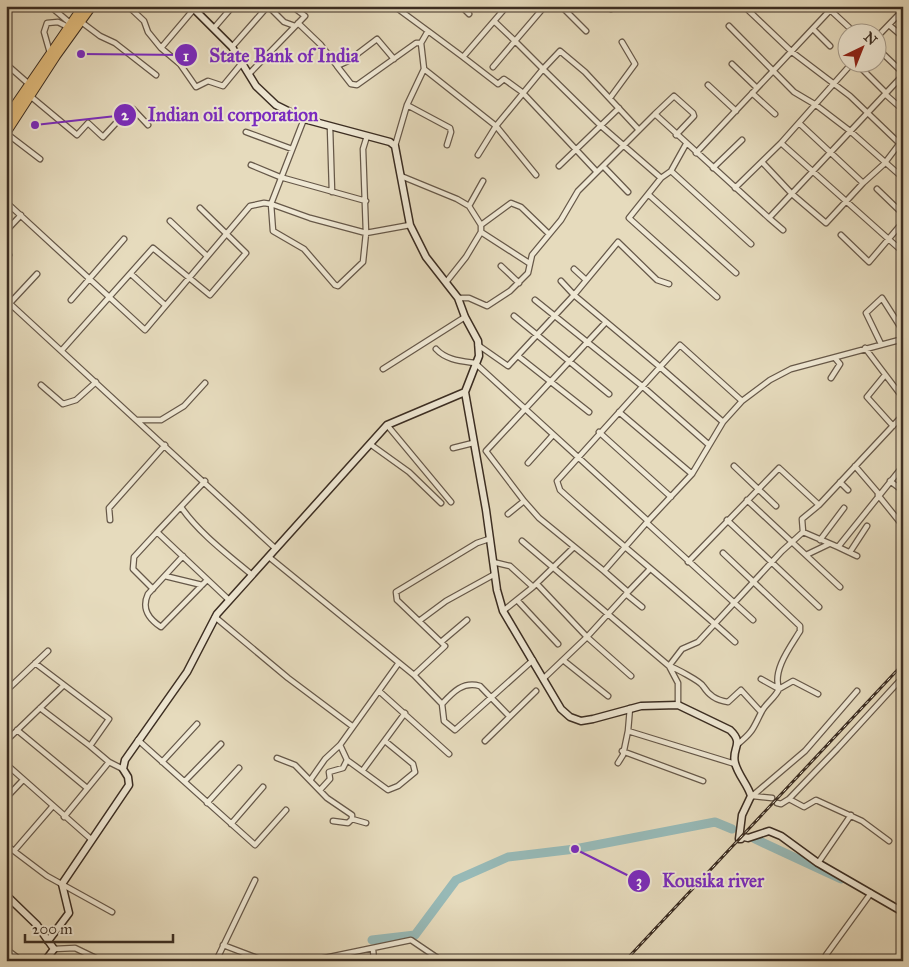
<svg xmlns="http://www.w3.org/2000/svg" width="909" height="967" viewBox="0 0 909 967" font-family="'IM FELL Great Primer',serif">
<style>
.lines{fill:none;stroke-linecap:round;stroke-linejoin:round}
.river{stroke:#97bab8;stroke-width:9}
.street-casing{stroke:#665849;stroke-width:7}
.secondary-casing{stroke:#3b2d22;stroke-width:9}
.highway-casing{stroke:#3b2d22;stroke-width:10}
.street{stroke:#efe8d4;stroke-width:4.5}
.secondary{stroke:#efe8d4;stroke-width:6}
.highway{stroke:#e3be7e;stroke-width:8}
.rail-casing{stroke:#3b2d22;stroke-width:3}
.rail{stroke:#efe8d4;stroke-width:1;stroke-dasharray:4;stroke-linecap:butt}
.leader{fill:none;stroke:#7b2cbf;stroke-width:2}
.callout-dot{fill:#7b2cbf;stroke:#efe8d4;stroke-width:2}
.mark-label{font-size:15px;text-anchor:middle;font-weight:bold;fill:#fff}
.callout-label{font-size:19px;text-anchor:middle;font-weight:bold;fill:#7b2cbf;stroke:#efe8d4;stroke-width:4;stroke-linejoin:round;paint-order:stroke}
</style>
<rect width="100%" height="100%" fill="#e6dbbd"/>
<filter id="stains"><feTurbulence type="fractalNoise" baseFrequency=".004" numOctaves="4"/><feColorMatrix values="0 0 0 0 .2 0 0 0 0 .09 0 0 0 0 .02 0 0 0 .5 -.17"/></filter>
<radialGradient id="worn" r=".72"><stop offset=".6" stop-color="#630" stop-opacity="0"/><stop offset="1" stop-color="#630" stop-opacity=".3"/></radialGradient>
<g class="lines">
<path class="river" d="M755,839l86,40
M372,940l43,-5 41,-55 52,-23 67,-8 140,-27 17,7"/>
<g class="street-casing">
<path id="street" d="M50,6l20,17
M128,6l16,15 4,11 13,16 19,16 16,23 12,-6 15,5 19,-23
M394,6l34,25 -7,12 3,26 -17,36 -12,41
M461,6l8,8
M561,6l25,25
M608,6l3,3
M750,6l-3,3 45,43 58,44 49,47 4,1
M826,6l28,26
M80,21l20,15 15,7 41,32
M494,21l13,-15
M298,23l23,22 16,21 11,-5 29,-22 17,20
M889,25l14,12
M729,26l65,66 22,13 34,26 53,47
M214,28l19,-22
M813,29l17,17
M428,31l35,26 31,-36 21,20 -22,26
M876,38l27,-28
M232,47l36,-41 16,16 11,4
M876,47l27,26
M161,48l33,-39
M50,53l-6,-21 3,-9 11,-1 10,5
M855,62l31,31
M6,64l24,21
M732,64l25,24
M337,66l14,18 6,1 59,-42h5
M424,69l72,57 47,-57 -28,-28 30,-35
M249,74l56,-58 -8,-6 3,-4
M708,85l28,26
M752,93l23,21
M885,94l18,16
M29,95l48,40 11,-12 15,14 26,-28h4l15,16
M610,98l25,-34 -13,-22
M407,105l43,23 1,4 -4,13
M655,114l19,-18 19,17 1,3 -18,19
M799,123l64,60
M330,127l2,65
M639,130l-54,-58 -25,-21 -17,18 57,56 61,53
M246,132l46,17
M6,133l34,26
M367,136l-4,13 3,84 -3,29 -25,24 -3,-1 -31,-36 -31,-18 -2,-27 39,14 56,15 44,-8
M781,143l72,-81
M686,144l-15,27 -10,7 -32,40 88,79
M696,153l138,-147
M478,155l18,-29 40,49
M762,162l30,32 34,29 37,-40 21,-19 19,-25
M251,165l29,12 86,24
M559,166l60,-58
M603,166l25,26
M713,168l29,-28
M671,171l80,73
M597,172l58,-58 114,104 134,-143
M401,176l56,23 12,7 12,19v7l-15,25 -19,24
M735,188l46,-45 122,109
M877,189l26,25
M649,195l87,78
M6,202l139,128 105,-124 14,-3 7,1 33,-85
M469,206l14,-25
M769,218l14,12
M170,221l37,35
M481,225l30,-22 10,4 28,27
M6,231l15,-16
M481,232l48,31
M841,235l28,27 34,-40
M6,258l3,-3
M501,266l18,17
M574,269l12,11
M131,274l34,31
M561,281l13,14 44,-53 39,38 12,4
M458,298h11l18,8 23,-15 18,-18 4,-18 29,-35 17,-29 19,-19 -75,-80 -18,-13 -6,5 -35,-27
M6,300l270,249
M71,300l53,-61
M535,300l107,86 66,58
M10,303l27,-29
M514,316l95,78
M606,322l-120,129 38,50 15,17 65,53 44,-50
M881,344l-15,-31 16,-15 21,33
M865,348l38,50
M436,349c10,11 25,12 39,14l173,158 44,-47 31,-52 19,-21 -62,-56 -20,22 -86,-72 -66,71 -30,-21
M62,350l91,-102 57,47 36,-42 -46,-45
M518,356l71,56
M383,369l82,-52
M885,375l-18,22 26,29
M831,378l9,-14 -5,-6
M41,385l22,19 13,-4 20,-18
M742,401l28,-21 21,-11 112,-30
M619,412l73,62
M137,420h24l23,-14 21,-23
M723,422l-63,-55 -103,114 3,9c57,52 118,100 175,152
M387,425l64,77
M599,432l72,65
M370,444l39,28 32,31
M453,448l20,-5
M528,463l25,-28
M734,466l42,40
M855,466l24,28
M205,481l-48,51 72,68
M890,481l13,10
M840,482l8,8
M878,495l25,31
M747,500l93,87
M181,507c18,26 46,47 71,68
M508,514l16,-13
M110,520l-1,-12 56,-63
M727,520l92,87
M647,523l106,97
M803,532l-1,-13 17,-14
M820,540l24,-32
M522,541l147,125 9,17v22
M838,547l19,9
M850,552l17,-26
M723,553l77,73v5c-9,15 -28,39 -21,58 -4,9 -13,14 -17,22 -9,17 -8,20 -24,33
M806,555l23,-11
M183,556l-35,38c-7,15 1,25 13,33l46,-47
M269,557l145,118 31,-29 -48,-46 -1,-8 81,-49 12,-4
M493,562l17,4 23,21
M688,562l91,-94 40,37 84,-90
M165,576l37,9
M537,584l50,53 44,39
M153,589l-20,-20 1,-12 23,-25
M628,592l22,-23
M626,594l16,13
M517,600l41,44
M503,611l30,-24 41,-40
M215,617l73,61 64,48
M419,621l27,-20 49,-27
M441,642l26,-22
M563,660l45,36
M35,663l29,22
M669,666l13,-17 16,-7 84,-91 21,-19 35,15 65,-81
M669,666c6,2 31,15 34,20 6,9 12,14 25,16l13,-12 20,22
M414,675l28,29 2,17 11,9 78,-70
M543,679l44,-42 41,-45 -24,-21
M761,679l18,10
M779,689l14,-8 25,13
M6,691l42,-40
M379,691l70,63
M442,704c11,-12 21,-23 38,-18l29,30
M40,708l50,38
M630,708l-2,23 107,33
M17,730l70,58
M138,740l117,105 31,-35
M6,741l58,-56 45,34 -19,27 19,16 14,7
M485,741l51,-50
M340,745l7,15 41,30 10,-4 17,-14 -2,-8 -28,-23
M622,751l81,30
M277,758l18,7 32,33 25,17v4
M162,762l35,-38
M618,763l5,-8 5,-24
M6,764l86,76
M363,770l42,-57
M311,779l14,-20 15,-14 58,-81
M185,781l36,-37
M320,790l10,-11 -1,-7 14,-4 4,-8
M753,796l19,2
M751,797l54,-46 52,-60
M6,798l17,-18
M789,799l15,8 12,-7 46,21 27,20
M207,803l32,-35
M777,803l4,1 8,-5 48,-50 66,-72
M64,817l45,-55
M333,821l15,2 4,-4 14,4
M231,824l32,-37
M6,845l41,31 65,36
M14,851l38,-44
M818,863l33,-48
M223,945l42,16
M6,949l16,12
M54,949l21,-1 27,13
M373,949l1,12
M826,955l45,-62
M216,961l39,-81
M310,961l101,-21 31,21"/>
</g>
<g class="secondary-casing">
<path id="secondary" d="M191,6l41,41 24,39 20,19 28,14 86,23 5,4 15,79 16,32 32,41 7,19 13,24 1,15 -14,36 21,118 11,80 6,21 58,98 9,8 11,4 12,-2 48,-13 37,-1 52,25c15,14 1,18 5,33 3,12 13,22 16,33l-9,19 -3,24h2
M744,837l4,1 21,-7 12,5 37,27 85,49
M6,895l31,30 17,24 -9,12
M48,941l21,-28 -7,-29 67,-99 -1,-8 -5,-8 2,-9 62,-88 30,-58 170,-189 78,-33"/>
</g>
<g class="highway-casing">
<path id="highway" d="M6,118l77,-112
M6,133l50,-77 36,-50"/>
</g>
<use href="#street" class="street"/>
<use href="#secondary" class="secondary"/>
<use href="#highway" class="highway"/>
<g class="rail-casing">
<path id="rail" d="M625,961l278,-297"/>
</g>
<use href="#rail" class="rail"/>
</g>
<path class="leader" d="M81 54L186 55M35 125L125 115M575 849L639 881"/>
<g class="callout-dot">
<circle cx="81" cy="54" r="5"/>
<circle cx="35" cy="125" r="5"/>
<circle cx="575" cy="849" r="5"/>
<circle cx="186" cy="55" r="12"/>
<circle cx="125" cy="115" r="12"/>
<circle cx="639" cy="881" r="12"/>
</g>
<g class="mark-label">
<text x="186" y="61">1</text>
<text x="125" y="120">2</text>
<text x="639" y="886">3</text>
</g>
<g class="callout-label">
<text x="284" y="62">State Bank of India</text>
<text x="233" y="121">Indian oil corporation</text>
<text x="713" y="887">Kousika river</text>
</g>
<rect width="909" height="967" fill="none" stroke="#e6dbbd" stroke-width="25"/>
<rect x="8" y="8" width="894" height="952" fill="none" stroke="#3b2d22" stroke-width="2.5"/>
<rect x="12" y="12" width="884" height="942" fill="none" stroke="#3b2d22"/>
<g transform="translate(862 48) rotate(43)"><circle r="24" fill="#efe8d4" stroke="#a79d8d"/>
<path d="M0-4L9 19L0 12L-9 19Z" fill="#8f2418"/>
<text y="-8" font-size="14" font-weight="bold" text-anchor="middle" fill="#3b2d22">N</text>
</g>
<path d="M25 934v8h148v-8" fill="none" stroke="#3b2d22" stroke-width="2.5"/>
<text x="32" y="934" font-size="15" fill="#3b2d22" stroke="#efe8d4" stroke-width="4" paint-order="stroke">200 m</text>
<rect width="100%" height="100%" filter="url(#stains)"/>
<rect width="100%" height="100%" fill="url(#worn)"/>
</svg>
